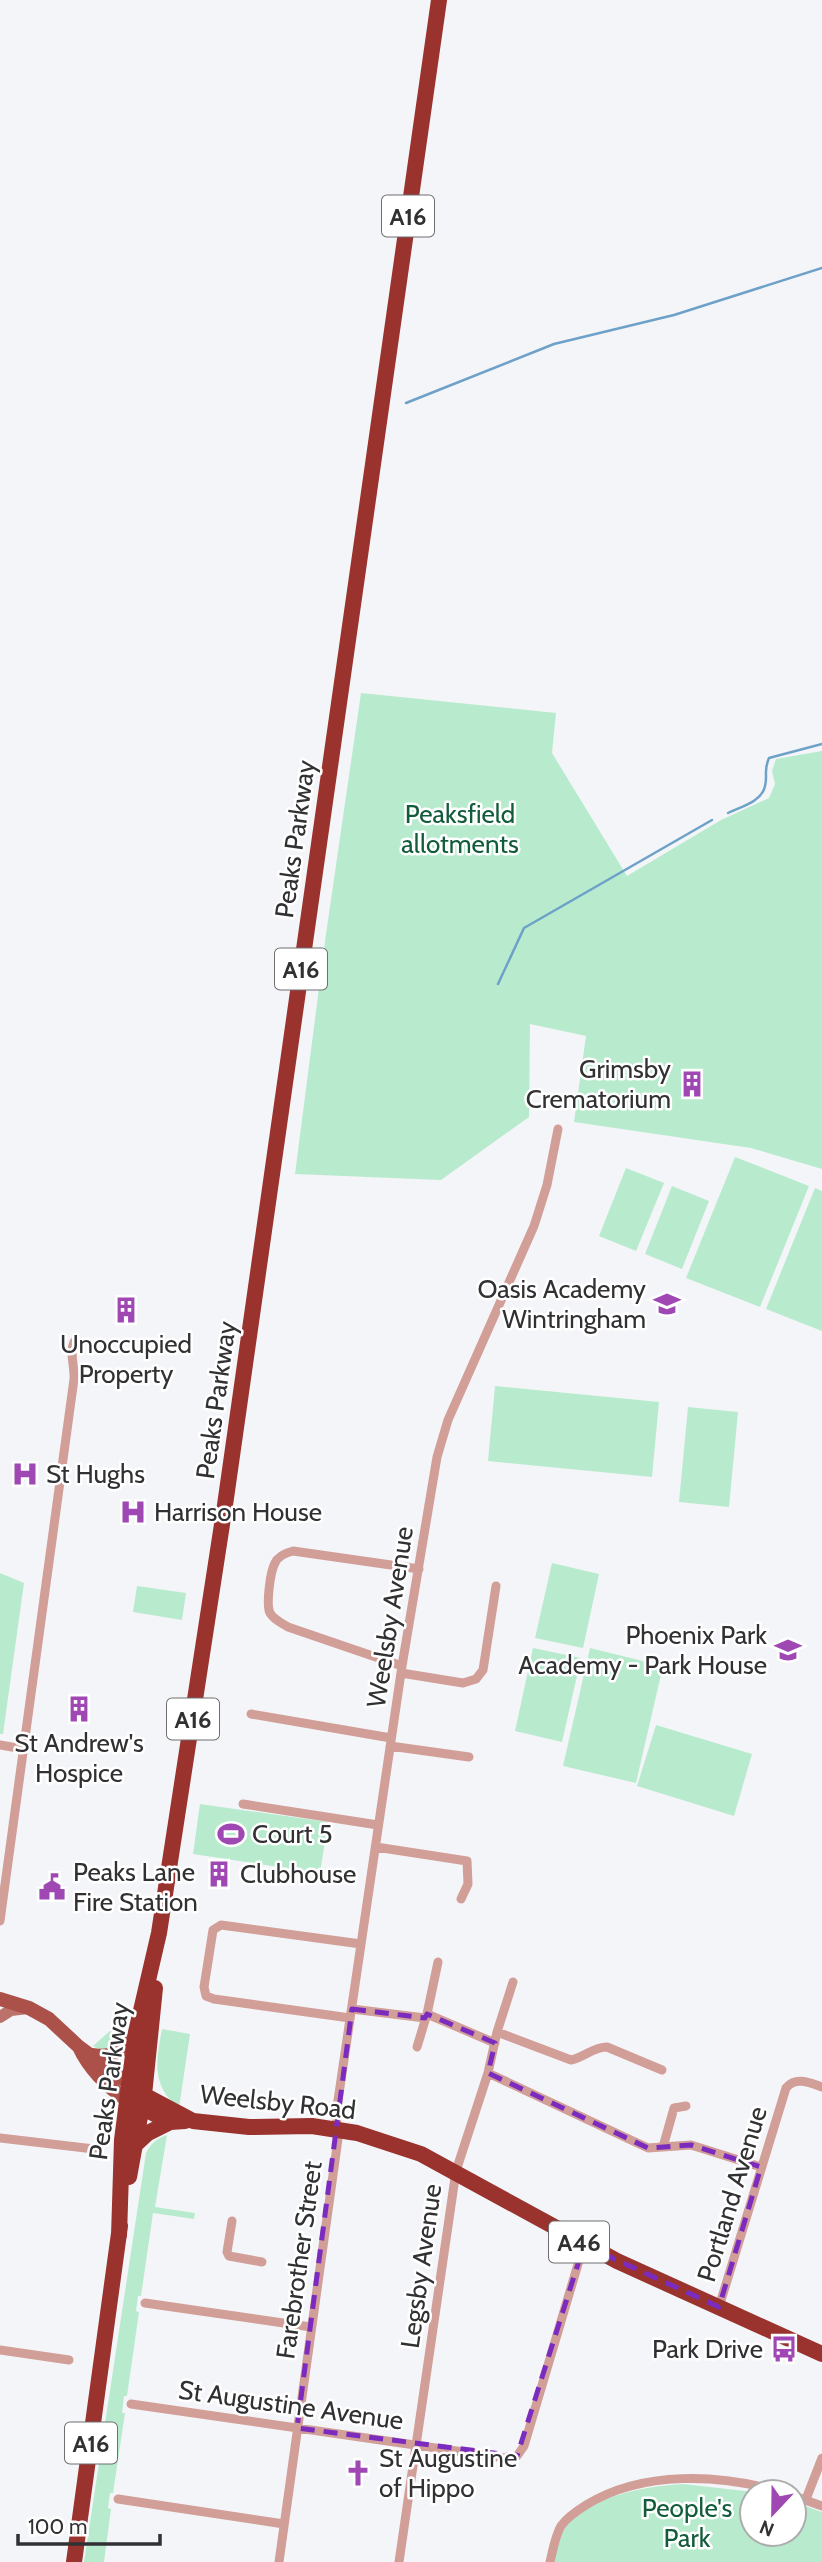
<svg xmlns="http://www.w3.org/2000/svg" width="822" height="2562" viewBox="0 0 822 2562" font-family="Cabin,sans-serif">
<style>
.green{fill:#b8ebcd}
.lines{fill:none;stroke-linecap:round;stroke-linejoin:round}
.stream{stroke:#6da1c8;stroke-width:2.5}
.street{stroke:#d29e98;stroke-width:9}
.secondary{stroke:#bc726b;stroke-width:12}
.primary{stroke:#ab514a;stroke-width:14}
.highway{stroke:#9a322e;stroke-width:16}
.marked{fill:none;stroke:#7b2cbf;stroke-width:5;stroke-dasharray:14 9;stroke-linejoin:round}
.labels{text-anchor:middle;dominant-baseline:central;stroke-width:5;stroke-linejoin:round;paint-order:stroke}
.shield{fill:#fff;stroke:#6f6f70;stroke-width:2}
.shield-label{font-size:24px;font-weight:bold;fill:#313133}
.park-label{font-size:26px;fill:#125b3b;stroke:#fff}
.street-label{font-size:26px;fill:#313133;stroke:#fff}
.poi-label{font-size:26px;fill:#313133;stroke:#fff;text-anchor:start}
</style>
<rect width="100%" height="100%" fill="#f4f5f9"/>
<path class="green" d="M361,693l195,20 -4,40 75,123 94,-56 48,-22 6,-14 -3,-13 4,-12 46,-8v418l-71,-21 -177,-26 12,-86 -56,-12 -1,93 -88,63 -146,-6 31,-240z
M735,1157l74,29 -49,121 -74,-29z
M626,1168l38,15 -28,68 -37,-15z
M672,1186l37,15 -27,68 -37,-15z
M815,1188l7,3v140l-56,-22z
M495,1386l164,16 -7,75 -164,-16z
M688,1407l50,5 -9,95 -50,-5z
M552,1563l47,11 -16,74 -48,-10z
M0,1573l24,10 -21,151h-3z
M137,1586l49,7 -4,27 -49,-8z
M533,1648l48,10 -19,84 -47,-11z
M590,1648l73,18 -27,117 -73,-17z
M656,1725l96,29 -18,62 -97,-30z
M200,1804l128,18 -8,51 -127,-19z
M127,2016c0,17 -15,42 -34,30z
M162,2029l28,5 -11,74c-28,-22 -23,-48 -17,-79z
M167,2135l-12,72 40,6 -1,6 -41,-6 -12,83h-3l-2,15 3,1 -12,84h-3l-2,17h3l-12,80h-3l-2,15 3,1 -7,53h-20l62,-409c5,-10 11,-15 21,-18z
M683,2484l71,8h-2v42h42v-32l28,10v50h-270c3,-11 5,-22 11,-31 22,-35 83,-45 120,-47z"/>
<g class="lines">
<path class="stream" d="M406,403l148,-59 120,-29 148,-47
M728,813c12,-6 34,-11 37,-27 3,-12 -2,-14 4,-28l53,-14
M498,984l26,-56 188,-108"/>
<path class="street" d="M402,1666l-114,-39c-6,-4 -14,-7 -18,-14 -4,-8 0,-41 5,-50 3,-7 10,-10 18,-12l126,18
M401,1673l62,10 13,-4 7,-9 13,-84
M251,1714l140,24
M0,1745l23,4
M390,1746l79,11
M243,1804l135,21
M376,1847l91,14 1,23 -7,15
M0,1921l74,-542c1,-13 -5,-25 0,-37
M352,2009l73,9
M427,2014l68,29
M350,2018l-136,-19 -8,-3 -2,-9 9,-57 8,-5 140,19
M497,2032l74,28c14,-3 22,-13 36,-13l55,23
M417,2047l10,-33 11,-52
M488,2073l160,75 43,-3 70,22
M0,2138l94,11
M663,2147l11,-39 12,-2
M232,2221l-5,31 2,4 33,6
M145,2303l166,24
M719,2307l67,-219c10,-12 24,-5 36,-1
M0,2350l69,10
M131,2404l374,54 12,-2 7,-10 57,-192 5,-8
M794,2496l28,10
M118,2499l166,25
M806,2499l16,-41
M279,2562l59,-423 -2,-25 66,-448 35,-209 11,-37 86,-194 13,-41 11,-56
M399,2562l57,-391 32,-98 9,-41 16,-50
M550,2562c3,-12 5,-26 11,-36 6,-9 17,-16 25,-21 57,-35 134,-31 196,-13"/>
<path class="secondary" d="M0,2017l11,-7 17,-2"/>
<path class="primary" d="M0,1999l29,9 20,11 29,27 51,38
M79,2047c11,23 27,39 48,53
M92,2055c21,3 33,-4 44,-22"/>
<path class="highway" d="M129,2084l15,11 49,26 56,6 63,-1 45,7 64,21 196,107 205,93
M135,2104l35,18 15,-1
M134,2146l14,-13 22,-11
M129,2177l15,-82 11,-107
M119,2236l3,-96 14,-108 23,-99 66,-428 214,-1505
M74,2562l46,-336"/>
</g>
<path class="marked" d="M352,2009l73,9 2,-4 68,29 -7,30 160,75 43,-3 70,22 -42,140 -135,-62 -67,211 -220,-28z"/>
<defs>
<g id="building-bare" transform="scale(2.1)"><path d="M-4-6H4V6H1V3H-1V6H-4ZM-2.5-4.3h1.7v1.8h-1.7ZM.8-4.3h1.7v1.8H.8ZM-2.5-1h1.7V.8h-1.7ZM.8-1h1.7V.8H.8Z" fill="#9f47b3" stroke="#fff" stroke-width="2.5" paint-order="stroke"/></g>
<g id="school-bare" transform="scale(2.1)"><path d="M0-5L7-2L0 1L-7-2ZM-4 1L0 2.5L4 1V4Q0 6-4 4Z" fill="#9f47b3" stroke="#fff" stroke-width="2.5" paint-order="stroke"/></g>
<g id="hospital-bare" transform="scale(2.1)"><path d="M-5-5h3v3.5h4V-5h3V5h-3V1.5h-4V5h-3Z" fill="#9f47b3" stroke="#fff" stroke-width="2.5" paint-order="stroke"/></g>
<g id="stadium-bare" transform="scale(2.1)"><path d="M0-5a6.5 5 0 1 0 0 10a6.5 5 0 1 0 0-10ZM-3.5-1.8h7v3.6h-7Z" fill="#9f47b3" stroke="#fff" stroke-width="2.5" paint-order="stroke"/></g>
<g id="civic-bare" transform="scale(2.1)"><path d="M-.6-6.5H3V-4.5H.6V-3L4-1V1h2V6H-6V1h2V-1L-.6-3ZM-1.2 2.5V6h2.4V2.5Z" fill="#9f47b3" stroke="#fff" stroke-width="2.5" paint-order="stroke"/></g>
<g id="bus-bare" transform="scale(2.1)"><path d="M-5-6H5V4H4V6H2V4H-2V6H-4V4H-5ZM-3.5-4V0h7V-4ZM-3.5 1.2v1.5H-2V1.2ZM2 1.2v1.5H3.5V1.2Z" fill="#9f47b3" stroke="#fff" stroke-width="2.5" paint-order="stroke"/></g>
<g id="church-bare" transform="scale(2.1)"><path d="M-1.2-6h2.4v3.5h3.3v2.4h-3.3V6h-2.4V-.1h-3.3v-2.4h3.3Z" fill="#9f47b3" stroke="#fff" stroke-width="2.5" paint-order="stroke"/></g>
</defs>
<g fill-rule="evenodd">
<use href="#building-bare" x="692" y="1084"/>
<use href="#school-bare" x="667" y="1304"/>
<use href="#building-bare" x="126" y="1310"/>
<use href="#hospital-bare" x="25" y="1474"/>
<use href="#hospital-bare" x="133" y="1512"/>
<use href="#school-bare" x="788" y="1650"/>
<use href="#building-bare" x="79" y="1709"/>
<use href="#stadium-bare" x="231" y="1834"/>
<use href="#building-bare" x="219" y="1874"/>
<use href="#civic-bare" x="52" y="1887"/>
<use href="#bus-bare" x="784" y="2349"/>
<use href="#church-bare" x="358" y="2473"/>
</g>
<g class="labels">
<g class="shield">
<rect x="382" y="195.5" width="52" height="41" rx="5"/>
<rect x="275" y="948.5" width="52" height="41" rx="5"/>
<rect x="167" y="1698.5" width="52" height="41" rx="5"/>
<rect x="549" y="2221.5" width="60" height="41" rx="5"/>
<rect x="65" y="2422.5" width="52" height="41" rx="5"/>
</g>
<g class="shield-label">
<text x="408" y="216">A16</text>
<text x="301" y="969">A16</text>
<text x="193" y="1719">A16</text>
<text x="579" y="2242">A46</text>
<text x="91" y="2443">A16</text>
</g>
<g class="park-label">
<text x="460" y="814">Peaksfield<tspan x="460" dy="30">allotments</tspan></text>
<text x="687" y="2508">People's<tspan x="687" dy="30">Park</tspan></text>
</g>
<g class="street-label">
<text transform="translate(295 839) rotate(-82)">Peaks Parkway</text>
<text transform="translate(216 1400) rotate(-82)">Peaks Parkway</text>
<text transform="translate(390 1617) rotate(-81)">Weelsby Avenue</text>
<text transform="translate(109 2081) rotate(-82)">Peaks Parkway</text>
<text transform="translate(278 2102) rotate(6)">Weelsby Road</text>
<text transform="translate(732 2194) rotate(-73)">Portland Avenue</text>
<text transform="translate(299 2260) rotate(-82)">Farebrother Street</text>
<text transform="translate(421 2266) rotate(-82)">Legsby Avenue</text>
<text transform="translate(291 2405) rotate(8)">St Augustine Avenue</text>
</g>
<g class="poi-label">
<text x="671" y="1069" text-anchor="end">Grimsby<tspan x="671" dy="30">Crematorium</tspan></text>
<text x="646" y="1289" text-anchor="end">Oasis Academy<tspan x="646" dy="30">Wintringham</tspan></text>
<text x="126" y="1344" text-anchor="middle">Unoccupied<tspan x="126" dy="30">Property</tspan></text>
<text x="46" y="1474">St Hughs</text>
<text x="154" y="1512">Harrison House</text>
<text x="767" y="1635" text-anchor="end">Phoenix Park<tspan x="767" dy="30">Academy - Park House</tspan></text>
<text x="79" y="1743" text-anchor="middle">St Andrew's<tspan x="79" dy="30">Hospice</tspan></text>
<text x="252" y="1834">Court 5</text>
<text x="73" y="1872">Peaks Lane<tspan x="73" dy="30">Fire Station</tspan></text>
<text x="240" y="1874">Clubhouse</text>
<text x="763" y="2349" text-anchor="end">Park Drive</text>
<text x="379" y="2458">St Augustine<tspan x="379" dy="30">of Hippo</tspan></text>
</g>
</g>
<g transform="translate(773 2513) rotate(202)"><circle r="33" fill="#ffffff" stroke="#adadad" stroke-width="2"/>
<path d="M0-5L12 26L0 18L-12 26Z" fill="#9f47b3"/>
<text y="-10" font-size="19" font-weight="bold" text-anchor="middle" fill="#313133">N</text>
</g>
<path d="M18 2534v10h142v-10" fill="none" stroke="#313133" stroke-width="3.5"/>
<text x="28" y="2534" font-size="21" fill="#313133" stroke="#ffffff" stroke-width="5" paint-order="stroke">100 m</text>
</svg>
